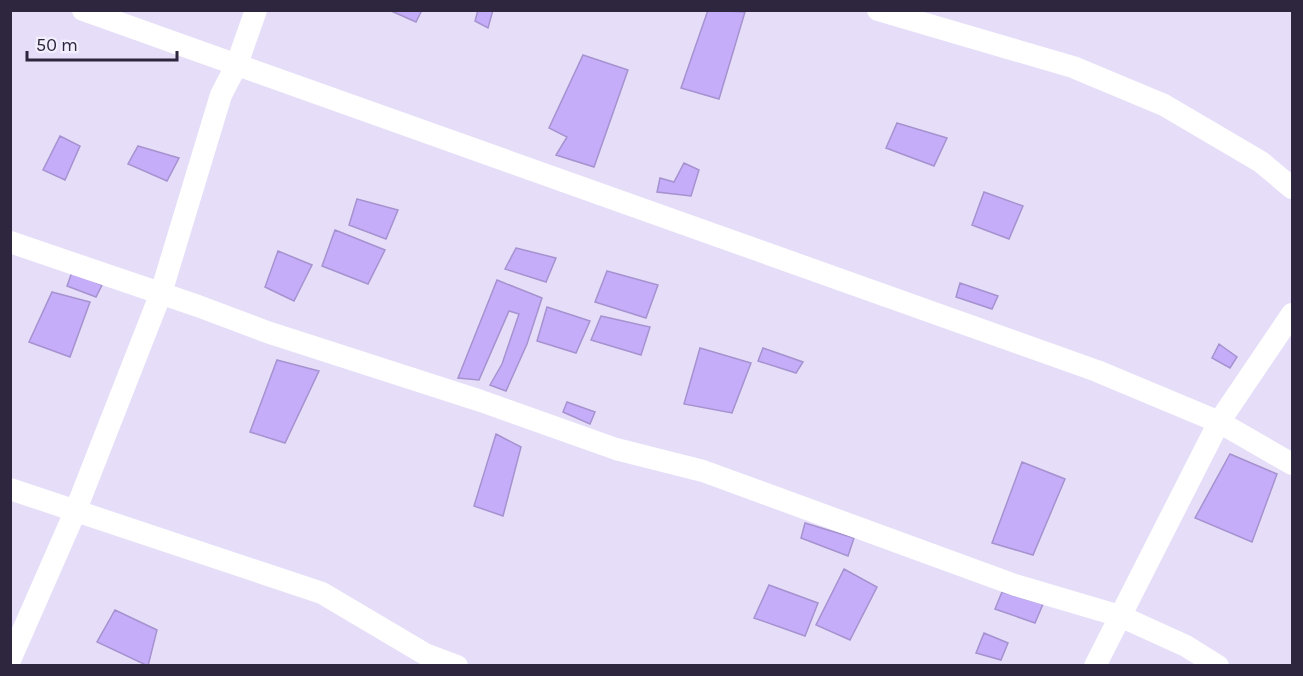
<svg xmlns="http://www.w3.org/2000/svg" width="1303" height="676" viewBox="0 0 1303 676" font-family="Karla,sans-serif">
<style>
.building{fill:#c6adf9;stroke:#a592cf;stroke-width:1.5}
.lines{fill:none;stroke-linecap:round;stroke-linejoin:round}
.street{stroke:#fff;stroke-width:22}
</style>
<rect width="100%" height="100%" fill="#e6def9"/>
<path class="building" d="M389,10h33l-6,12z
M478,10h15l-5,18 -13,-7z
M708,10l37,2 -26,87 -38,-11z
M583,55l45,15 -34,97 -38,-12 11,-18 -18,-9z
M897,123l50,15 -13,28 -48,-18z
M60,136l20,10 -15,34 -22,-10z
M138,146l41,12 -12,23 -39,-17z
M684,163l15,7 -8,26 -34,-4 3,-14 14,4z
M984,192l39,14 -14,33 -37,-14z
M357,199l41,11 -12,29 -37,-14z
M335,230l50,20 -17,34 -46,-18z
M516,248l40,10 -10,24 -41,-13z
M278,251l34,14 -18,36 -29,-14z
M607,271l51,14 -12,33 -51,-16z
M72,272l30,13 -6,12 -29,-11z
M497,280l45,18 -15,46 -21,47 -16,-6 12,-21 17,-50 -10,-3 -30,69 -21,-2z
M960,283l38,13 -6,13 -36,-12z
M52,292l38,10 -20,55 -41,-15z
M547,307l43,14 -14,32 -39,-12z
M601,316l49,11 -9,28 -50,-15z
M1219,344l18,13 -7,11 -18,-10z
M700,348l51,15 -19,50 -48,-9z
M763,348l40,14 -7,11 -38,-12z
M277,360l42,11 -34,72 -35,-11z
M567,402l28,10 -5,12 -27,-12z
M496,434l25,13 -18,69 -29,-10z
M1230,454l47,20 -25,68 -57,-24z
M1022,462l43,17 -32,76 -41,-12z
M805,523l49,15 -6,18 -47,-18z
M844,569l33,18 -27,53 -34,-15z
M769,585l49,18 -13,33 -51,-18z
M1002,592l41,12 -8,19 -40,-14z
M115,610l42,20 -9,36 -51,-24z
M984,633l24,10 -7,17 -25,-7z"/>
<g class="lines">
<path class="street" d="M83,10l1014,361 122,51 73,42
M878,10l195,57 91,38 97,57 31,26
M10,242l188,64 69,26 214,69 135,48 87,22 312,114 105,31 66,30 32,20
M10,489l312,104 103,61 32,12
M10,660l65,-148 86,-219 60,-198 16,-31 19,-54
M1095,666l124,-244 73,-108"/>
</g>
<rect width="1303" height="676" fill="none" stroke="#2e263f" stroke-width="24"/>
<path d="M27 51v9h150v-9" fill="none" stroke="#2e263f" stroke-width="3"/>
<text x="36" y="51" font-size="18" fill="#2e263f" stroke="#f2eefb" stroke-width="4.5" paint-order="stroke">50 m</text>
</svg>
